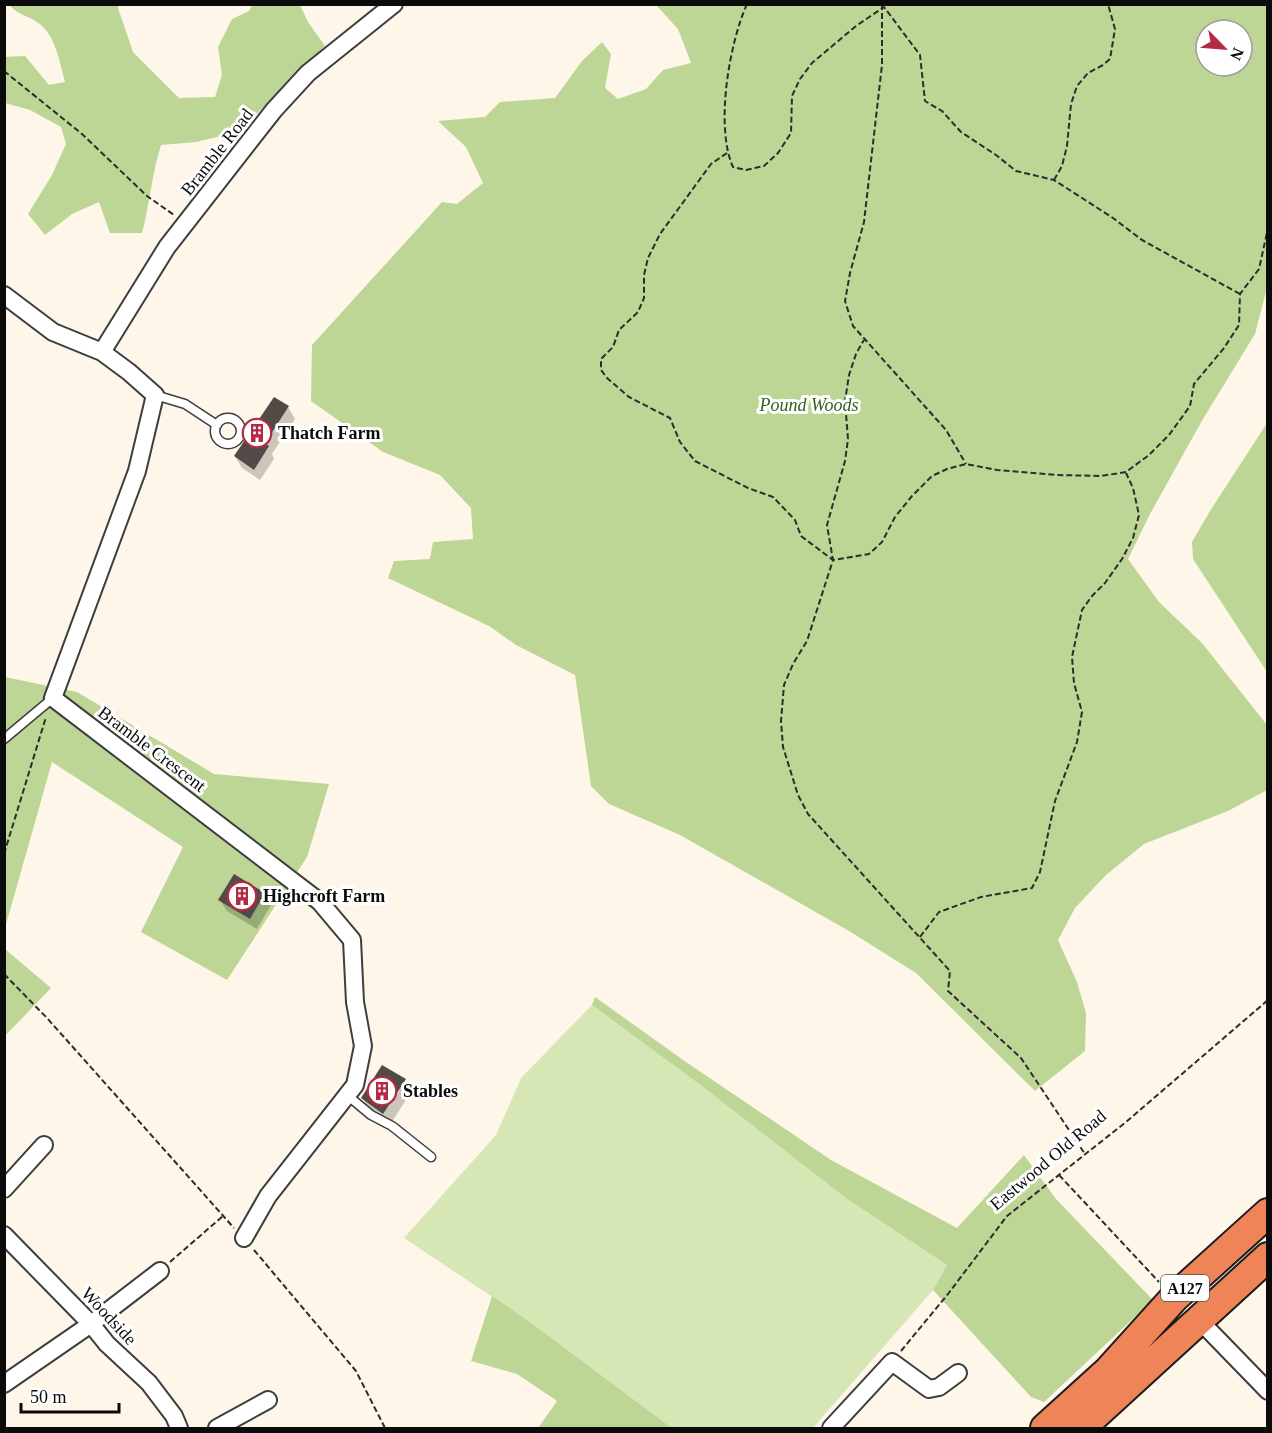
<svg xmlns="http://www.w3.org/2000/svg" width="1272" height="1433" viewBox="0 0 1272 1433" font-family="Georgia,serif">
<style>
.green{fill:#d6e6b5}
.forest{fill:#bdd695;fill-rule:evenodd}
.shadow{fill:#0003}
.building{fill:#534a48}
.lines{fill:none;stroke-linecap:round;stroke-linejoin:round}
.lane-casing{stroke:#3e3e3e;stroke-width:11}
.street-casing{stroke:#3e3e3e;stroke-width:20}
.highway-casing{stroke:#1c1c1c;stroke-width:32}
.path{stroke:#2d2d2d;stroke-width:2;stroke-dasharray:6 3;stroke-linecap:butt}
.lane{stroke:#fff;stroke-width:8}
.street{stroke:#fff;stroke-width:16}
.highway{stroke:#ee8458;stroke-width:28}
.labels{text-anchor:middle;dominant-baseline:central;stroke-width:6;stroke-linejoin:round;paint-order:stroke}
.shield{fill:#fff;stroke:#545454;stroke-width:1.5}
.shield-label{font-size:16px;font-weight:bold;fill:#0b0b0b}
.street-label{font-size:18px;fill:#0b0b0b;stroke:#fff}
.park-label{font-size:18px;font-style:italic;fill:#365e1f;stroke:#fff}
.poi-label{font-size:18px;font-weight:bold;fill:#0b0b0b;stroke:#fff;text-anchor:start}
</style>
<rect width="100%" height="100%" fill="#fef7e9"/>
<path class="green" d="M592,1005l111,82 144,112 100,66 -14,25 -120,138h-141l-142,-106 -126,-84 92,-103 25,-57z"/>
<path class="forest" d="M9,4l109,1v3l15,44 46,46 36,-1 7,-22 -4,-28 14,-28 17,-8 3,-6h48l8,17 17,24 -87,86 -42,10 -35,3c-9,28 -11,58 -19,88h-32l-11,-31 -27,12 -27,21 -17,-21 24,-39 14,-31 -5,-17 -31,-17 -25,-7 -1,-46 21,-1 24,29 16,-3c-5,-19 -10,-49 -28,-60 -10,-7 -20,-7 -28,-18z
M656,5h611l1,279 -13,50 -52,85 -53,95 -22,45 31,43 43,41 65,82v65l-39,21 -84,33 -38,31 -31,33 -17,32 19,42 9,31 -1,38 -50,40 -119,-118 -67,-42 -169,-96 -71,-31 -18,-18 -16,-111 -59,-30 -27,-19 -101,-48 6,-17 36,-2 3,-17 40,-3 -2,-31 -31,-33 -57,-23 -72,-51 1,-56 130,-143 15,2 26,-21 -17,-36 -28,-26 47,-4 15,-15 55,-4 27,-37 20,-19 9,12 -6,34 13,11 28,-10 17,-19 28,-7 -13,-34zM1206,30h36v36h-36z
M1267,423v249l-74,-113 -1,-17 18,-31z
M5,677l72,15 137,82 115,10 -22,73 -80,123 -86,-48 42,-85 -131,-85 -47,166z
M5,949l46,39 -46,48z
M595,997l91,65 145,98 126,68 67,-73 32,44 97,101 -109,102 -13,-5 -98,-107 14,-25 -100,-66 -144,-112 -111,-82z
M492,1296l38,26 142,106h-134l19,-27 -40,-27 -46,-13z"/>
<path class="shadow" d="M288,407l7,12 -23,35 2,5 -14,21 -18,-12 -7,-12z
M264,894l7,11 -14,24 -30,-18 -7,-11z
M404,1080l7,12 -21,33 -21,-15 -6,-12z"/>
<path class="building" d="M274,397l15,9 -24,37 4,3 -15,24 -20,-14z
M234,874l31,19 -15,26 -32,-19z
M382,1065l24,14 -23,35 -22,-16z"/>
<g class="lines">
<g class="lane-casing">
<path id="lane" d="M155,395l30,9 32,21
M215 431a13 13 0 1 1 26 0a13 13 0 1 1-26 0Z
M4,739l49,-41
M347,1095l24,20 21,11 39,31"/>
</g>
<g class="street-casing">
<path id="street" d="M4,295l49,37 49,20 27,20 26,23 -18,76 -84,227 267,204 32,38 3,62 8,44 -8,39 -87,111 -24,42
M102,352l65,-105 107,-137 34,-37 86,-69
M4,1189l40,-44
M4,1235l87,89 16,20 42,39 25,33 5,12
M1200,1321l68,70
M4,1384l87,-60 69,-53
M217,1428l51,-28
M831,1428l61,-66 37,27 10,-2 19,-14"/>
</g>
<g class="highway-casing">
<path id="highway" d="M1045,1428l64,-58 65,-72 94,-85
M1081,1428l187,-171"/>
</g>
<path class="path" d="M747,4c-18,40 -32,123 -14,163l13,3 18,-4 14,-13 13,-20 1,-37 8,-17 12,-16 44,-37 28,-19 36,48 5,46 17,10 19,21 35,23 20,16 38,9 59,38 29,22 98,54
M882,4v61l-18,157 -14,51 -5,28 8,25 93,104 20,34
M4,71l78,63 65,62 27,19
M727,153l-16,11 -51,70 -12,24 -4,17v23l-6,14 -19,18 -6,17 -12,12v11l6,8 22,19 41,21 10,24 15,19 53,27 25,9 22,23 6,16 32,24 36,-6 13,-12 13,-25 17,-21 20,-20 15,-7 19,-5 31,6 60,5 44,1 25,-4 23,-17 20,-20 21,-29 4,-22 30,-36 15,-23 1,-31 19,-25 9,-41
M1054,180l8,-14 5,-20 4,-42 6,-18 11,-13 15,-8 7,-6 5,-30 -7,-25
M865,338l-9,16 -7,21 -4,26 3,38 -3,22 -18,64 6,35 -26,81 -14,23 -9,21 -3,36 2,26 15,48 10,19 142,157 -2,20 73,67 64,96
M4,854l42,-137
M920,937l19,-25 42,-15 51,-9 8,-16 15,-71 22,-59 5,-30 -8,-29 -2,-26 10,-47 10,-14 13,-13 17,-24 11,-21 6,-23 -6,-27 -7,-15
M4,974l43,44 187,210
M1059,1175l100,107
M254,1250l102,121 29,57
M170,1262l53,-46
M901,1351l47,-57 59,-78 119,-94 142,-122"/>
<use href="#lane" class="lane"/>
<use href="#street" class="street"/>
<use href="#highway" class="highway"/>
</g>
<defs>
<g id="building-ring" transform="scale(1.5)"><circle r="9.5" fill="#fff" stroke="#b32a46" stroke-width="1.5"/><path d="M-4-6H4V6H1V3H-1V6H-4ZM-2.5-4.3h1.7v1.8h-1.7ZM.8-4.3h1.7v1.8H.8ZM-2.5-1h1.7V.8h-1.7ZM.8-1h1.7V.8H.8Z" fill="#b32a46"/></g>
</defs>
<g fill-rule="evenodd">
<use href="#building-ring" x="257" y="433"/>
<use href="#building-ring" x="242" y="896"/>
<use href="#building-ring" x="382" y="1091"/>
</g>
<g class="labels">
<rect class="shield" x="1161" y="1275" width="48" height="26" rx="4.5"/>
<g class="shield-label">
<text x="1185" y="1288">A127</text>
</g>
<g class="street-label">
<text transform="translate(217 152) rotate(-52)">Bramble Road</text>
<text transform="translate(152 749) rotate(37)">Bramble Crescent</text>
<text transform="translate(1048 1160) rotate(-40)">Eastwood Old Road</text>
<text transform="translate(109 1316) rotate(47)">Woodside</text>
</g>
<g class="park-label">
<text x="809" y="405">Pound Woods</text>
</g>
<g class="poi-label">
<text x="278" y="433">Thatch Farm</text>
<text x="263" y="896">Highcroft Farm</text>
<text x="403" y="1091">Stables</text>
</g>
</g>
<rect width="1272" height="1433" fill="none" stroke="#0b0b0b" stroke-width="12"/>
<g transform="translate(1224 48) rotate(115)"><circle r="28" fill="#ffffff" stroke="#9d9d9d" stroke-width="1.5"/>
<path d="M0-4.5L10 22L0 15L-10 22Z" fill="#b32a46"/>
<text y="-9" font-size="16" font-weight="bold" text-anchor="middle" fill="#0b0b0b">N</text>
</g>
<path d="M21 1403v9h98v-9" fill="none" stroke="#0b0b0b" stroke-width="3"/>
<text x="30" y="1403" font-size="18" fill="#0b0b0b" stroke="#ffffff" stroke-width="4.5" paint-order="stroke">50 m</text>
</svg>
